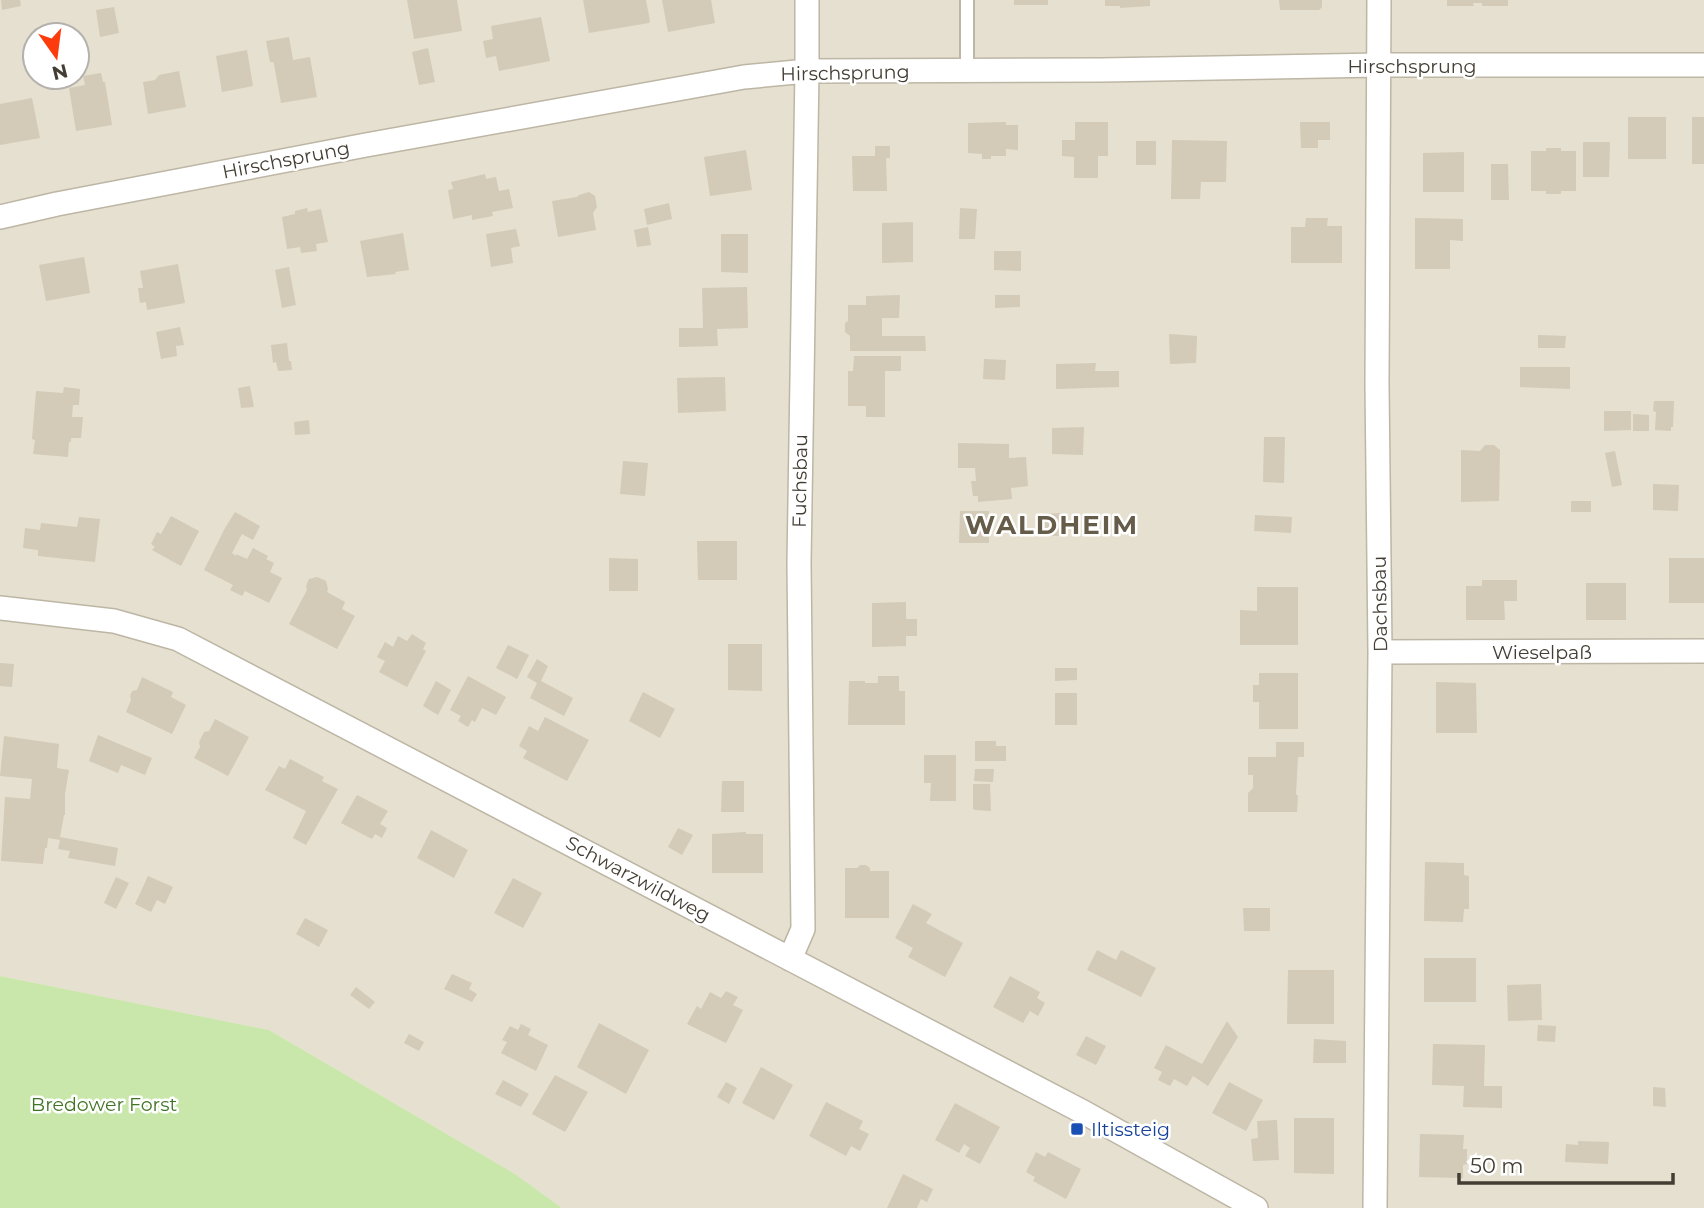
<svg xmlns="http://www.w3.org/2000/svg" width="1704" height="1208" viewBox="0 0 1704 1208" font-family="Montserrat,sans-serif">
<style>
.residential{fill:#e6e0d0;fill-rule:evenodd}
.green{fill:#c9e7aa}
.building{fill:#d3cab8}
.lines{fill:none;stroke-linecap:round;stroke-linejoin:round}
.lane-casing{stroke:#bdb6a5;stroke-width:16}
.street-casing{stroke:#bdb6a5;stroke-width:26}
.lane{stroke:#fff;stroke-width:12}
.street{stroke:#fff;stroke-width:23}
.transit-dot{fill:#1a4fb4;stroke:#fff;stroke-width:2.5}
.labels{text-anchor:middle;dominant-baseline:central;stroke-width:5;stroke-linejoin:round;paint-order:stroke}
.street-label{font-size:19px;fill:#433d33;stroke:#fff}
.park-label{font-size:19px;fill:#417526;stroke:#fff}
.transit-label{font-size:19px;fill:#164399;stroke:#fff;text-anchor:start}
.district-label{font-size:26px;font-weight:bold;letter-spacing:2px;fill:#665c4a;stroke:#fff}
</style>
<rect width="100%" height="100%" fill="#f2eee2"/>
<path class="residential" d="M0,0h1704v1208h-1142l-47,-34 -246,-144 -269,-54zM35,35h42v42h-42z"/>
<path class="green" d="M0,976l269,54 246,144 47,34h-562z"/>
<path class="building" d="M1,0h19l1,6 -19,4z
M407,0h50l5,31 -48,8z
M583,0h63l4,21 -1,2 -60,10z
M662,0h49l4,23 -47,9z
M1014,0h34v5h-34z
M1105,0h45v6l-30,2v-2h-15z
M1279,0h43v7l-3,3h-39z
M1447,0h61v6h-26v-3h-9l1,3h-27z
M114,7l5,26 -19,4 -4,-27z
M541,17l9,44 -51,10 -3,-15 -10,2 -3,-17 10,-2 -2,-13z
M289,37l4,23 17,-3 7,40 -36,6 -7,-39 -1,-2h-3l-4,-21z
M428,48l7,34 -16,3 -7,-33z
M247,50l6,36 -31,6 -6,-36z
M179,71l7,36 -38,7 -5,-32 12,-2 4,-5z
M101,73l2,9h2l7,43 -36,6 -7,-43 16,-3 -2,-9z
M32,98l8,40 -40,7v-41z
M1628,117h38v42h-38z
M1692,117h12v47h-12z
M1006,122v3h12v25l-12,-1v7h-15v3h-9v-5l-14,-1v-30z
M1075,122h33v34h-10v22h-24v-21l-12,-1v-16h13z
M1300,122h30v18h-12v8h-17z
M1172,140l55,1 -1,41h-25l-1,17h-29z
M1136,141h20v24h-20z
M1583,142h27l-1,35h-26z
M875,146h15v12h-4l1,33h-34l-1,-35h23z
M1546,148h15v3h15v40h-15v3h-15v-3h-15v-40h15z
M746,150l6,40 -42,6 -6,-39z
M1464,152v40h-41v-39z
M1491,164h17l1,36h-18z
M485,174l1,5 10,-2 3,14 10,-2 4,19 -21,4 1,4 -21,4v-5l-19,4 -5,-29 5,-1 -2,-7z
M589,192l6,4 2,11 -4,6 3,17 -38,7 -6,-36 25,-4 2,-2z
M669,203l3,16 -25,6 -3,-16z
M307,208l1,4 13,-3 7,33 -12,2 1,7 -16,2 -1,-6 -13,2 -5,-32 13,-3v-3z
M960,208l17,1 -2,30h-16z
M1306,218h22l-1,8h15v37h-51v-36h14z
M1415,218l48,1v22l-13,-1v29h-35z
M913,222v40l-31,1v-40z
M648,227l3,18 -14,2 -3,-17z
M516,229l4,17 -9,2 2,15 -22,4 -5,-33z
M403,233l6,37 -14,2 1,2 -29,3 -7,-36z
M721,234h27v39l-27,-1z
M994,251h27v20l-27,-1z
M84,257l6,36 -44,8 -7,-36z
M178,264l7,39 -38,7 -1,-8 -6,1 -2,-15h5l-3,-17z
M289,267l7,38 -14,3 -7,-38z
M747,287l1,41 -31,1 1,17 -39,1v-19h24l-1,-40z
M900,295l-1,23h-17v18h43l1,15h-76v-15l-5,-4v-9l3,-2v-16h18v-9z
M995,295h25v12l-25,1z
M180,327l4,18 -8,1 1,10 -16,3 -5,-27z
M1169,334l28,2 -1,27 -26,1z
M1538,335l28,1 -1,12h-27z
M287,343l2,18h2l1,9 -14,1 -2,-9 -3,1 -2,-18z
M854,356h47v15h-16v46h-19v-11h-18v-35h5z
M984,359l22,1 -1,20 -22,-1z
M1096,363l-1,8h24v16l-63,2v-25z
M1520,367h50v22l-50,-2z
M725,377l1,34 -48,2 -1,-35z
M250,386l4,21 -13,1 -3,-20z
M64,387l16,2 -1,16h-6l-1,12h11l-2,21h-10v4h-2l-1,15 -35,-3 2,-14 -3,-1 4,-48 27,2z
M1654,401h20l-1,26h-2v4l-16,-1 1,-18 -3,-1z
M1604,411h27v19l-27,1z
M1633,414l16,1v16h-16z
M309,420l1,14 -15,1 -1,-13z
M1084,427l-1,28 -31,-1v-26z
M1264,437h21l-1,46 -21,-1z
M958,443l51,1v14l17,-1 2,29 -17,2 1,11 -34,3v-6h-5l-2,-15h5l-1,-13h-17z
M1485,445h9l6,5 -1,51 -38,1v-52l19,1z
M1615,451l7,34 -10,2 -7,-34z
M623,461l25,2 -3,33 -25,-2z
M1653,484l26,1 -1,26 -25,-1z
M1571,501h20v11h-20z
M960,511h29v32h-30z
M235,512l25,14 -7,14 -11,-6 -10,19 4,3v-2l11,5 6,-11 15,8 -2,3 8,4 -4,9 12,6 -13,25 -24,-12 -3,5 -12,-6 3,-5 -29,-15 21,-42z
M1062,513v23h-22v-22z
M1255,515l37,2 -1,16 -37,-2z
M171,516l28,15 -18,35 -29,-16 3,-3 -4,-3 6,-12 4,2z
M79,517l21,2 -5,43 -57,-6v-6l-15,-2 2,-20 15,2 1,-7 36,4z
M697,541h40v39h-39z
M609,558l29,1v32h-29z
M1669,558h35v45h-35z
M317,577l9,4 2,8 -1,3 18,10 -3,7 13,7 -18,33 -48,-25 18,-34 -1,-4 3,-7z
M1482,580h35v21h-13l1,19h-39v-34h16z
M1586,583h40v37h-40z
M1257,587h41v58h-58v-35l17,1z
M906,602v17h11v17h-11v10l-34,1v-44z
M412,634l14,9 -3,6 3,2 -19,36 -28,-15 6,-11 -8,-4 8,-15 8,5 5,-11 9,5z
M728,644h34v47l-34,-1z
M508,645l21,10 -12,24 -21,-11z
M537,659l11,7 -7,15 32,17 -9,18 -34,-18 7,-15 -10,-6z
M0,663l14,1 -2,23 -12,-1z
M1055,668h22v12l-22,1z
M1259,673h39v56h-39v-27h-6v-17h6z
M468,676l38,21 -10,18 -14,-7 -7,14 -3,-2 -4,7 -10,-6 3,-5 -11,-6z
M878,676h21v15h6v34h-57l1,-44h16v2h13z
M142,677l31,15 -2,5 15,8 -14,29 -46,-22 5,-12 -1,-4 2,-5 5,-1z
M436,681l15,9 -13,25 -15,-9z
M1436,682l40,1 1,50h-41z
M643,692l32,17 -15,29 -31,-17z
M1055,693h22v32h-22z
M545,717l44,23 -22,41 -44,-23 4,-7 -8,-5 10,-20 9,5z
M215,719l34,18 -21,39 -34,-18 6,-11 -1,-5 5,-10 5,-1z
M98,735l54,23 -7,17 -24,-10 -3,8 -29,-12z
M4,736l55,8 -2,24 12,2 -4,24v21h-1l-4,22 58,11 -3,18 -47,-8 2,-7 -12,-2 2,-9 -12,-2 -1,10h-2l-2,16 -42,-3 4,-64 25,2 2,-20 -32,-3z
M975,741h21v5h10v15h-31z
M1276,742h28v15h-6l-2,37 2,2 -1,16h-49v-19l5,-5v-13h-5v-18h28z
M924,755h32v46h-26l1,-18h-7z
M290,759l34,18 -2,4 16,8 -32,56 -13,-7 13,-27 -41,-21 14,-24 6,3z
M975,769h19l-1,13 -19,-1z
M722,781h22v31h-23z
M973,784h17l1,27 -16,-1 -2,-1z
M357,795l31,16 -8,13 7,4 -5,10 -7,-4 -3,5 -31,-16z
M678,828l15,7 -11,20 -14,-8z
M431,830l37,20 -14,28 -37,-20z
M746,832v2h17v39h-51v-39z
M1425,862l39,1v12l5,1v33h-5l-1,13 -39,-1z
M860,865h6l4,3v3h19v47h-44v-50h12z
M148,876l25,11 -8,17 -8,-4 -6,12 -16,-8z
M116,877l13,6 -13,26 -12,-6z
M513,878l29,15 -19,35 -29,-15z
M913,904l19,10 -6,9 37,20 -18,34 -37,-20 5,-9 -18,-10z
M1243,908h27v23h-26z
M305,918l23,12 -9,17 -23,-13z
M1097,950l19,10 5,-10 35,18 -15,29 -54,-27z
M1424,958h52v44h-52z
M1288,970h46v54h-47z
M452,974l20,9 -3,6 8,5 -5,8 -28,-13z
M1010,976l30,16 -3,6 8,5 -7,13 -8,-5 -7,12 -30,-16z
M1541,984l1,36 -34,1 -1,-36z
M356,987l19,15 -6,7 -19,-14z
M726,991l12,6 -5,8 10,5 -17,33 -39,-19 10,-18 4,3 9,-17 11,6z
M1227,1021l11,16 -30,49 -15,-10 -6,10 -13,-7 -4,7 -12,-6 4,-8 -8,-4 12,-23 36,19z
M599,1023l50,27 -23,44 -49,-27z
M521,1024l10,5 -3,6 20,10 -12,26 -35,-18 6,-11 -5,-2 8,-14 8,4z
M1538,1025l18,1 -1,16 -18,-1z
M409,1034l15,8 -5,9 -15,-8z
M1086,1036l20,10 -10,19 -20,-10z
M1314,1039l32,2v22h-33z
M1433,1044l52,1 -1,41h18v22l-39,-1 1,-21 -32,-1z
M761,1067l32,18 -19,35 -32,-17z
M555,1075l33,17 -23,40 -33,-18z
M503,1080l26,14 -8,13 -26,-13z
M726,1082l11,6 -8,16 -12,-7z
M1229,1082l34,18 -17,31 -34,-18z
M1653,1087l12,1 1,19 -13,-1z
M826,1102l37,19 -4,8 10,5 -9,17 -9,-5 -5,10 -37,-20z
M955,1103l45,24 -20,37 -15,-8 5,-8 -6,-4 -5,9 -24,-13z
M1294,1118h40v56l-40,-1z
M1277,1120l2,40 -26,1 -2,-22 7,-1 -1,-17z
M1420,1134l44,1 -1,14h4v15l-4,1v13l-44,-1z
M1578,1141l31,1 -1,22 -43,-2 1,-18 12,1z
M1036,1152l9,5 3,-5 33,17 -15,30 -33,-18 2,-4 -9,-5z
M903,1174l30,15 -6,13 -6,-3 -4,9h-30z"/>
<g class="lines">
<g class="lane-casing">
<path id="lane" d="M967,71v-71"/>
</g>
<g class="street-casing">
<path id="street" d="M0,217l57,-13 309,-59 378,-68 63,-6 295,-1 277,-5h325
M0,608l114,13 64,18 907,474 171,95
M1380,652l324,-1
M790,959l13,-30 -4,-366 8,-492v-71
M1375,1208l5,-556 -3,-268 2,-384"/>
</g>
<use href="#lane" class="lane"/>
<use href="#street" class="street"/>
</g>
<rect class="transit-dot" x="1070" y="1122" width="14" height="14" rx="3.5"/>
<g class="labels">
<g class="street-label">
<text x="1412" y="66">Hirschsprung</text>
<text transform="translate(845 73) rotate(-1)">Hirschsprung</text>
<text transform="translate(286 160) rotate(-11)">Hirschsprung</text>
<text transform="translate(800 481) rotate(-89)">Fuchsbau</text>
<text transform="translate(1380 604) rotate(-91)">Dachsbau</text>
<text x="1542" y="652">Wieselpaß</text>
<text transform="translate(638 879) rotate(28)">Schwarzwildweg</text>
</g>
<g class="park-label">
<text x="104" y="1104">Bredower Forst</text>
</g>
<g class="transit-label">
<text x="1091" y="1129">Iltissteig</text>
</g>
<g class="district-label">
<text x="1052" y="525">WALDHEIM</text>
</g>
</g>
<g transform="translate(56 56) rotate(166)"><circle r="33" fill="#ffffff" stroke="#b4b1ad" stroke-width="2"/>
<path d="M0-5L12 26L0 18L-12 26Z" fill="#fd3c0e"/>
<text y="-10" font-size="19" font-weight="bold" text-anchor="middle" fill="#433d33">N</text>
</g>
<path d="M1459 1173v10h214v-10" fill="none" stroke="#433d33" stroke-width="3.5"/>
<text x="1470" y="1173" font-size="21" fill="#433d33" stroke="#ffffff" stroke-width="5" paint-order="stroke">50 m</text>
</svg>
